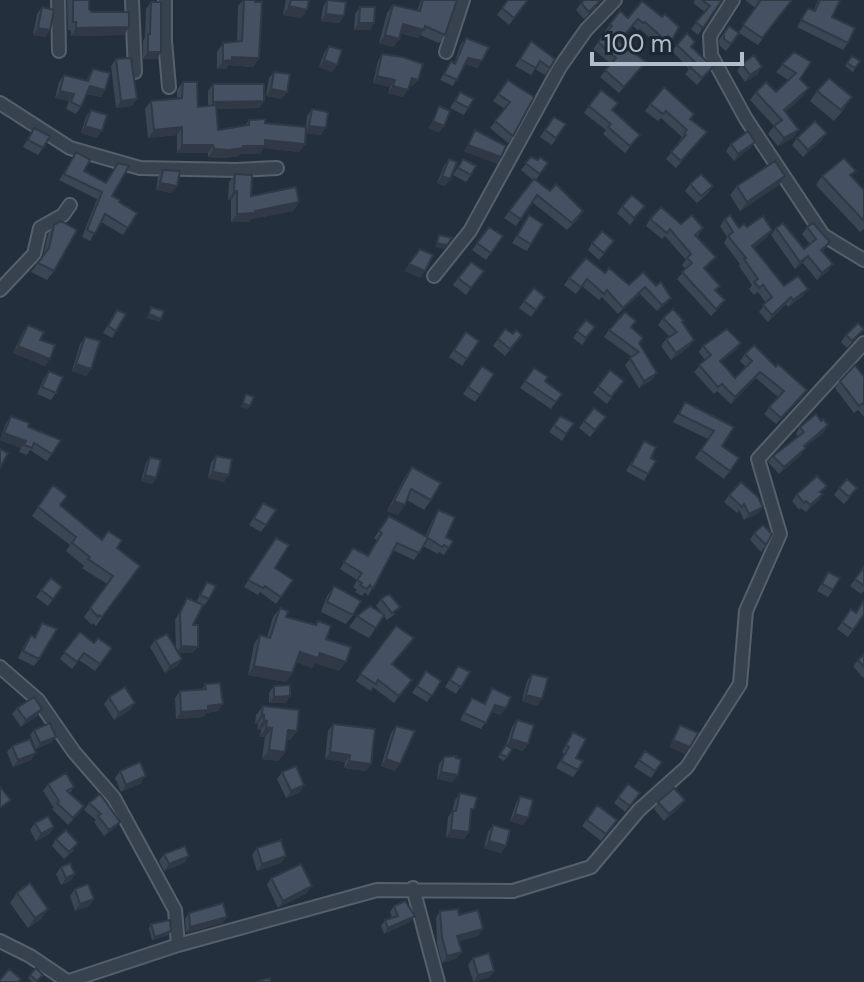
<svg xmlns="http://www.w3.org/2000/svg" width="864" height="982" viewBox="0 0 864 982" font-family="'DM Sans',sans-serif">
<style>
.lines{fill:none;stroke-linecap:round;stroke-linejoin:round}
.minor-casing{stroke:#565f6c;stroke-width:16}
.minor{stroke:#38414e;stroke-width:12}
.wall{fill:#3b4654}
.shaded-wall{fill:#303945}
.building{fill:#455162;stroke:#303945;stroke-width:2}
</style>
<rect width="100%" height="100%" fill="#242f3e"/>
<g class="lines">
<g class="minor-casing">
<path id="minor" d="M58,0l1,51
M132,0l3,72
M165,0v41l4,46
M733,0l-23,36 1,19 35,64 77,116 41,25
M446,52l17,-52
M0,103l70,45 70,20 96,2 41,-2
M434,276l36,-45 90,-164 26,-37 29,-30
M0,290l34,-36 6,-26 23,-13 7,-10
M0,667l38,33 36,52 40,46 61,112 3,35
M413,888l25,94
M0,941l30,15 37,25
M66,982l112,-37 199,-55 136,1 78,-24 48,-57 48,-43 53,-83 6,-73 34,-77 -22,-75 106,-116"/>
</g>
<use href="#minor" class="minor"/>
</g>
<path class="wall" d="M67,0h22v9l3,3 32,23 -53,1v-6h-3z
M243,0h12l4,58 -6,9 -24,-2 -3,4h-9v-17l6,-9 14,-1 1,-36z
M286,0h23l-2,10 -6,8 -18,-3z
M327,0l17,16 -5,7 -18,-2 2,-14z
M421,0h36l-12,35 -6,8 -19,-8 -2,3 -18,-5 -1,6 -6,8 -14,-4 8,-30 6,-8 24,6z
M528,0l-19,25 -12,-10 5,-7z
M695,0h27l-24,35 -7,-6 14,-17 -12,-9z
M745,0h47l-34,45 -19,-12 -13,18 -6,-5 -1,-6 10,-14 10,6 16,-24z
M818,0h22l-8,17 16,26 -5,7 -46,-23 11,-19 6,2z
M642,1l30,39 -5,7 -4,-4 -3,4 -20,-18 -2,1 -5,-4 -13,16 26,20 -27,31 -19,-16 11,-13 -18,-15 13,-17 -1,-1 5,-7 18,-6z
M151,2l6,57h-14v-18l2,-4 1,-28z
M581,3l16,3 -13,13 -8,-9z
M42,7l8,23 -5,7 -12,-2 4,-21z
M360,7l14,16 -4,7h-16l1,-16z
M466,38l12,30 -13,-4 -12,22 -13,-6 11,-19 3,2 7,-19z
M531,41l19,27 -5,7 -10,-6 -4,6 -16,-9z
M695,42l-4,5 22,20 -16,18 -12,-11 4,-5 -17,-18 5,-6z
M329,46l8,19 -5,7 -13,-5 5,-14z
M794,52l9,44 -18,16 8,26 -15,8 -10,-12 6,-8 -24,-26 6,-8h20l12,-12 -12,-8z
M382,54l31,32 -3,-1 -7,12 -15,-4 2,-6 -17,-4 5,-22z
M852,56l8,5 -7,11 -8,-6z
M116,59l21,40 -5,7 -16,2 -5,-42z
M742,64l16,10 -13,8 -8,-11z
M93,69l12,21 -4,7 -14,-3 -6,13 -5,7 -10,-5 3,-8 -14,-3 4,-16 5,-7 22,6z
M274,72l8,27 -16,-3 3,-18z
M508,80l5,56 -5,7 -18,-15 15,-19 -12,-8z
M183,82l15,25 10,-1v-15l5,-7 51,17 -5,7 -43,1 2,21 27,-4 4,-6 16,3 41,4 1,-11 5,-7 9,26 -15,-2 -1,11 -6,8 -36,-4 -3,6h-20l-2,2 -14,2 -16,-1v-4h-31v-18l-29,3 -3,-29 6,-8 26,-3v-8z
M601,90l11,21 28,24 -15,18 -22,-19 3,-4 -22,-17z
M817,91l28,17 -11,13 -24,-20z
M460,92l8,16 -4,7 -14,-7z
M650,104l44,10 -3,5 11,19 -26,30 -10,-9 14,-17 -1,-1 3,-4 -21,-19 -3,3 -13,-10z
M91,110l6,28 -16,-5 5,-16z
M554,117l12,7 -14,21 -12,-8z
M34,128l9,20 -5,7 -15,-8z
M797,138l25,2 -19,17 -11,-12z
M755,142l-5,6 -16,13 -8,-10 5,-7z
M76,152l8,19 22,11 12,-19 -6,33 7,6 18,11 -14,22 -22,-13 -11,19 -8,-4 15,-38 -38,-19z
M531,157l17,6 -12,17 43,38 -12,12 -35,-28 -16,24 -12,-8 29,-38 -12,-10z
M449,159l1,20 -5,7 -8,-3 7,-17z
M463,159l8,16 -5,7 -13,-7z
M163,170l9,23 -16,-3 2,-13z
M235,174l16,22 48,6 -6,9 -42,8 -2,3h-18v-22h-3l1,-18z
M822,176l30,1 12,13v39l-4,3 -44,-47z
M690,184l23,2 -5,7 -11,10 -12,-12z
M779,185l-39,26 -10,-16 7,-9z
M622,206h23l-15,19 -13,-12z
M529,215l2,29 -4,7 -15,-8z
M650,219l53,9 -6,9 19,20 -11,12 15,17 -4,5 4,16 -9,9 -34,-37 9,-10 -4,-4 4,-5 -21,-24 -3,3 -16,-13z
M725,219l14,9 8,-1 25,3 -5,7 -13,11 30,38 24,3 -5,7 -15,11 -2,-3 -18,18 -9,-10 7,-9 -8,-11 -4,3 -5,-6 3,-4 -13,-19 1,-2 -16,-21 3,-6 -7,-11z
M54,225v46l-7,9 -16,-8 12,-16 5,-22z
M489,227l14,9 -17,24 -14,-10z
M807,227l23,15 -8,10 11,12 -5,7 -11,9 -14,-17 -8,6 -24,-34 5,-7 28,21 6,-5 -8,-10z
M592,243l17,5 -10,12 -11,-10z
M605,273l24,12 27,1 15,12 -5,6 -9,7 -17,-17 -22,20 -16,-17 -3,3 -17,-14 -6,8 -12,-9 5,-7z
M458,278h21l-13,17 -13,-10z
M534,288l11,9 -14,20 -12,-9z
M117,310l-1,21 -4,7 -9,-5z
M663,318l19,5 7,24 -18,13 -10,-14 5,-7 4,-2 -12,-12z
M586,320l9,7 -13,18 -9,-7z
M28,325l12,15 5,26 -32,-13 10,-21z
M631,328l12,10 -4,6 13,36 -13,8 -14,-23 7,-8 -28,-20 5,-7z
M505,329l8,5 9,1 -17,21 -12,-10z
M864,329l-17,19 -6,-6 5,-7z
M466,332l13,9 -17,25 -13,-9z
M85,337l6,32 -5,7 -14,-5 8,-27z
M703,346l33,4 -15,12 14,16 11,-11 -6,-6 5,-7 57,43 -26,27 -12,-10 14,-17 -22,-19 -25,26 -14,-13 -3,3 -20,-22 11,-12 -6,-8z
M482,366l12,8 -19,28 -12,-8z
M534,368l11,13 17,13 -11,15 -31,-21z
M610,370l14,11 -17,23 -14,-11z
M49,371l7,22 -5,7 -14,-6 7,-16z
M864,377v40l-6,-7 -4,3 -19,-25 5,-7z
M685,402l49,25 -12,19 17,12 -15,21 -29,-21 13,-19 -35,-17z
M594,408l12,9 -16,20 -11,-9z
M11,416l17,11 33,13 -14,21 -17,-11 -3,5 -8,-3 2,-4 -21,-8 6,-17z
M560,416l14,7 -12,18 -13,-9z
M821,421l7,4 -4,7 -19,15 -4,8 -22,19 -11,-12 5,-6 25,-19 -2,-3 4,-7z
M644,441l7,17 -3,16 -4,7 -18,-10z
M216,456l8,26 -16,-4 3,-15z
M150,457l6,21 -4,6 -11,-3 5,-18z
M412,467l19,33 -7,10 -17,-10 -9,15 -11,-4 18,-34z
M53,485l7,20 42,35 15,8 23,18 -44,60 -3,-3 -1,2 -8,-8 23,-33 -25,-16 2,-2 -18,-15 4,-6 -38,-29z
M839,488l13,7 -8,9 -10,-9z
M822,493l1,1 -5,7 -12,11 -5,-4 -2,2 -7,-9 5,-7z
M729,495l30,18 -15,7 -5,-10 -2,3 -13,-11z
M263,503l3,22 -5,7 -12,-7z
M438,510l8,27 7,4 -9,14 -5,-3 -1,2 -15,-8 -9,14 -21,-10 -25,46 -3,-4 -3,4 -7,-4 2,-2 -4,-3 4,-7 -17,-11 13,-21 15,8 9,-16 -3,-2 15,-22 36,20 9,-19z
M754,533l12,12 -5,7 -11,-12z
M276,538l-1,30 18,12 -17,24 -16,-12 -2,3 -14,-8z
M864,567v24l-3,3 -11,-8z
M828,572l5,18 -5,7 -11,-6z
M51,578l11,9 -14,19 -12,-9z
M207,582l2,17 -5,7h-1l-10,19v28h-15l4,6 -5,7 -12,7 -15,-26 5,-7 21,9 -1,-29 12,-22 9,4z
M334,586l19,29 -7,9 -25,-12 6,-16z
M381,599l14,15 -8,6 -3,-4 -15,22 -20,-11 8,-11 25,-3 -6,-7z
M864,599v16l-16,22 -11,-8 14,-20 5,4z
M280,608l6,9 29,8 3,-4 21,50 -24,-8 -3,5 -15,-6 -5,11 -6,9 -38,-7 6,-31 6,-9 7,2 6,-20z
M42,623l-3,36 -5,7 -16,-8 8,-16 5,-7 3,2z
M396,626l13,19 -17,20 20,15 -18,23 -21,-16 -2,4 -15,-10z
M80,632l14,11 18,5 -17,23 -16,-11 -7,9 -12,-10z
M864,654v23l-1,1 -10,-12z
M458,666l12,6 -14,22 -11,-7z
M426,671l15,10 -14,21 -15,-9z
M532,674l10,25 -5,7 -15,-5 5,-20z
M205,684l13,27 -12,2 -3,4 -27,2 -1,-21 5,-7 22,-1z
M274,686l16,10 -4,7h-17v-10z
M492,688l9,27 -9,-3 -11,17 -21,-9 12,-22 12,5z
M109,697l26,6 -5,7 -16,10 -10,-16z
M263,706l34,25 -7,9h-3l-2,12 -7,9 -16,-2 3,-22h-5l1,-7h-4l1,-6h-3l1,-9z
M17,708l25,1 -5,7 -16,11 -9,-13z
M517,720l6,31 -15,-5 4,3 -8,12 -6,-4 8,-12 6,-18z
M333,724l38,40 -5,7 -22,-3 1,-6 -20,-3 3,-28z
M396,726l-1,45 -14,-5 10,-33z
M34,730l22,7 -4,5 -16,7 -6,-14z
M573,732l5,38 -5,7 -17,-9 8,-14 -2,-2z
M12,746l24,7 -5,7 -18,7 -6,-15z
M645,751l17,11 -11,16 -17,-11z
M444,757l9,25 -16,-3 2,-15z
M120,771l21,12 -20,9 -6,-14z
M282,772l22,13 -4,7 -14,6 -9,-19z
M48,784l26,3 -4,6 9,20 -11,12 -16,-16 2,-1 -11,-17z
M628,784l12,9 -15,19 -11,-9z
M460,793l11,21 -7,25 -18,-2 2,-20 4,-5 3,-12z
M520,796l8,22 -5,7 -13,-4 6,-18z
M685,800l-5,7 -16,14 -10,-12 4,-7z
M89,803l31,19 -5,6 -11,8 -10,-14 2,-2 -12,-10z
M597,805l20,15 -16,21 -19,-15z
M35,823l19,4 -5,7 -13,7 -6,-11z
M493,825l13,21 -5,7 -17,-5 4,-16z
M56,839l18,11 -10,9 -12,-13z
M257,848l29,8 -5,7 -24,8 -5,-16z
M164,854l25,2 -5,7 -20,8 -5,-10z
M61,867l14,7 -5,7 -9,4 -5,-11z
M271,878l36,15 -29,15 -11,-23z
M75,889l19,10 -5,7 -14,5 -5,-15z
M17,893l31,16 -7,10 -13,9 -18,-25z
M394,906l16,16 -26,12 -3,-8 4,-6 7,-2 -2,-6z
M440,911l19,4 19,21 -19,5 3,11 -5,6 -15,5 -5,-19 -1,-26z
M189,913l38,4 -5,6 -36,10 -1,-14z
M151,924l17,11 -16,5 -3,-12z
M473,958l21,13 -5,6 -14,5 -2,-1 -5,-16z
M36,968l7,7 -6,7h-5l-4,-4z"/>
<path class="shaded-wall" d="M289,6l18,4 -6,8 -18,-3z
M326,14l18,2 -5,7 -18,-2z
M359,23h15l-4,7h-16z
M403,24l21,6 -6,8 -21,-6z
M129,27l-5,8 -53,1 5,-8z
M38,28l12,2 -5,7 -12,-2z
M385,35l14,4 -6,8 -14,-4z
M148,52h13l-4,7h-14z
M232,57l27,1 -6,9 -24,-2 -3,4h-9l6,-8z
M468,58l14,3 -4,7 -14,-4z
M324,60l13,5 -5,7 -13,-5z
M762,67l-4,7 -13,8 5,-7z
M377,76l18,4 -5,7 -17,-4z
M412,78l6,2 -5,6 -6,-2z
M90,86l15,4 -4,7 -16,-4z
M393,86l15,4 -5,7 -15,-4z
M809,88l-6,8 -25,22 6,-8z
M271,89l16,3 -5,7 -16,-3z
M60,91l14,3 -5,7 -14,-3z
M137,99l-5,7 -16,2 5,-7z
M264,101l-5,7 -51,1 5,-7z
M433,121l11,5 -5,7 -11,-5z
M85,126l17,5 -5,7 -16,-5z
M309,126l17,2 -5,7 -16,-2z
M182,127l-5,8 -29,3 6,-8z
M799,130l-6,8 -15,8 6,-8z
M827,133l-5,7 -19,17 5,-7z
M265,140l40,4 -6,8 -36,-4 -3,6h-20l-2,2 -14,2 -16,-1 6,-8 29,-3z
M755,142l-5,6 -16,13 4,-7z
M182,145h31l-5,8h-31z
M468,145l33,12 -4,7 -34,-13z
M442,176l8,3 -5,7 -8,-3z
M785,176l-6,9 -39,26 7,-9z
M160,183l17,3 -5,7 -16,-3z
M234,191h3l-6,9h-3z
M299,202l-6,9 -42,8 -2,3h-18l6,-8z
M772,230l-5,7 -20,16 5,-7z
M437,243l10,2 -3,4 -9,-2z
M808,256l-5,7 -8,6 5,-7z
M409,264l16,7 -5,7 -16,-7z
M833,264l-5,7 -11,9 5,-7z
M645,287l-5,7 -22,20 5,-6z
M808,289l-5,7 -15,11 5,-7z
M791,297l-5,7 -18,18 4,-7z
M671,298l-5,6 -9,7 5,-6z
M149,314l12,5 -2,3 -13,-4z
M694,340l-5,7 -18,13 5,-7z
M741,343l-5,7 -21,17 5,-6z
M18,346l32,13 -5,7 -32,-13z
M76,364l15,5 -5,7 -14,-5z
M760,372l-4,6 -25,26 4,-7z
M657,373l-5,7 -13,8 5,-7z
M807,390l-5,7 -26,27 5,-6z
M243,403l7,3 -2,3 -8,-2z
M828,425l-4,7 -25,20 5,-6z
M4,433l22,8 -5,7 -21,-8z
M806,448l-5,7 -22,19 5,-7z
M213,472l16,3 -5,7 -16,-4z
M145,475l11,3 -4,6 -11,-3z
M823,494l-5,7 -12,11 4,-7z
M394,501l11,4 -7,10 -11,-4z
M763,507l-4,6 -15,7 5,-6z
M181,646l17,1 -5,6h-17z
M300,652l20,1 26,9 -7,9 -24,-8 -3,5 -18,-7z
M182,659l-5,7 -12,7 5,-7z
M254,666l38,7 -6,9 -38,-7z
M526,695l16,4 -5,7 -15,-5z
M290,696l-4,7h-17l5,-6z
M135,703l-5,7 -16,10 5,-7z
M223,704l-5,7 -12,2 -3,4 -27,2 5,-7z
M495,705l11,3 -5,7 -10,-3z
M42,709l-5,7 -16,11 5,-7z
M262,714l2,1 -6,9h-3z
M264,720l3,1 -6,9h-4z
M266,727l6,1 -7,9h-5z
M288,730l9,1 -7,9 -9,-1z
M56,737l-4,5 -16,7 4,-6z
M511,739l17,5 -5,7 -17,-5z
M673,740l17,7 -5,7 -16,-7z
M269,750l16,2 -7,9 -16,-2z
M330,752l20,3 -5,7 -20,-3z
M36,753l-5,7 -18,7 5,-7z
M386,759l14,5 -5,7 -14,-5z
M349,761l22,3 -5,7 -22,-3z
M441,772l17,3 -5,7 -16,-3z
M146,776l-5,7 -20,9 5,-7z
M304,785l-4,7 -14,6 5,-7z
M685,800l-5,7 -16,14 5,-7z
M515,814l13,4 -5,7 -13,-4z
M120,822l-5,6 -11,8 5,-6z
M54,827l-5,7 -13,7 5,-7z
M451,830l18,2 -5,7 -18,-2z
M489,841l17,5 -5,7 -17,-5z
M189,856l-5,7 -20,8 5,-7z
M286,856l-5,7 -24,8 5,-7z
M75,874l-5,7 -9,4 5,-7z
M312,886l-5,7 -29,15 5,-7z
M94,899l-5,7 -14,5 5,-7z
M48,909l-7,10 -13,9 7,-10z
M415,916l-5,6 -26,12 4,-6z
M227,917l-5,6 -36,10 4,-6z
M483,929l-5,7 -25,7 4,-7z
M171,931l-3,4 -16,5 3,-3z
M462,952l-5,6 -15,5 5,-7z
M494,971l-5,6 -15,5 4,-7z"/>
<path class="building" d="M73,0h16v9l3,3h37v15l-53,1v-6h-3z
M244,0h11v2h7l-3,56 -27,-1v3l-9,1v-18l19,-2z
M291,0h18l-2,10 -18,-4z
M327,0l19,2 -2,14 -18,-2z
M423,0h34l-12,35 -20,-9 -1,4 -21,-6 -4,15 -14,-4 8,-30 27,6z
M508,0h20l-14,18 -12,-10z
M585,0h16l-12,12 -8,-9z
M702,0h20l-19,28 -7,-6 14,-16z
M759,0h33l-30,38 -19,-13 17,-24z
M820,0h20l-8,17 23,11 -7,15 -47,-23 7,-12 7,3z
M642,1l20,16 3,-3 14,13 -7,13 -4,-4 -3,4 -20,-18 -2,1 -5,-4 -19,22 27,21 -22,25 -19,-17 11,-12 -18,-16 14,-16 -2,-2 10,-13 8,7z
M151,2h10v50h-13v-18h2z
M42,7l12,3 -4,20 -12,-2z
M360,7h15l-1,16h-15z
M729,26l10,7 -8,11 -7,-5v-6z
M687,33l8,9 -4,5 22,20 -11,11 -12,-11 5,-5 -18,-17z
M466,38l23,9 -7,14 -14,-3 -11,22 -13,-6 7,-13 4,3z
M531,41l24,18 -5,9 -10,-7 -4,7 -16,-9z
M329,46l13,4 -5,15 -13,-5z
M794,52l17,10 -11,17 9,9 -25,22 15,20 -15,8 -10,-12 8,-6 -26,-28 10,-10 10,10 20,-19 -14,-9z
M382,54l21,3 20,7 -5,16 -6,-2 -4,12 -15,-4 2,-6 -18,-4z
M754,55l8,12 -12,8 -8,-11z
M852,56l8,5 -5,7 -8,-5z
M131,58l6,41 -16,2 -5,-42z
M93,69l17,4 -5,17 -15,-4 -9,21 -10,-5 3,-8 -14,-3 4,-16 24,6z
M274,72l16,2 -3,18 -16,-3z
M829,78l23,19 -11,13 -24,-19z
M508,80l26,17 -21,39 -18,-15 15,-19 -12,-8z
M183,82h14l1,25 18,-2 2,25 31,-5v-5l16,-1v4l41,4 -1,17 -40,-4v6h-22v2l-14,2 -15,-1 -1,-4h-31v-18l-28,3 -3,-29 31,-3z
M213,84h51v17l-51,1z
M664,87l30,27 -4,5 17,13 -26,29 -10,-9 15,-17 -2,-1 3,-4 -21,-19 -3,3 -13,-10z
M601,90l17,13 -6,7 28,25 -10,11 -22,-19 3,-3 -22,-18z
M460,92l14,7 -6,9 -13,-7z
M439,106l11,5 -6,15 -11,-5z
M312,109l16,3 -2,16 -17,-2z
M91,110l16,5 -5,16 -17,-5z
M554,117l12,7 -10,14 -11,-8z
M815,121l12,12 -19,17 -11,-12z
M34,128l16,8 -7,12 -15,-8z
M475,130l31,16 -5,11 -33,-12z
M748,131l7,11 -17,12 -7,-10z
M76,152l14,8 -6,11 22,12 12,-20 11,3 -17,30 8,4 -1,2 18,11 -9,15 -23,-14 -10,20 -8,-4 15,-38 -38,-18z
M531,157l7,3 2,-3 8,6 -8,11 -15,-11z
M844,158l12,13 -6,4 14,15v31l-42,-45z
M449,159l8,3 -7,17 -8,-3z
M463,159l13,7 -5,9 -13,-7z
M775,161l10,15 -38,26 -10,-16z
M163,170l17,1 -3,15 -17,-3z
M235,174l17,1 -1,21 45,-9 3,15 -44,9v2l-18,1v-23h-3z
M701,174l12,12 -12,10 -11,-12z
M534,179l16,12 6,-7 27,27 -11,12 -35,-28 -16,24 -12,-8z
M632,195l13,11 -11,12 -12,-12z
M661,207l20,17 11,-9 11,13 -8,7 21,22 -12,11 16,18 -5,4 10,10 -9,9 -34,-37 10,-9 -5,-5 4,-4 -21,-25 -3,4 -17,-14z
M529,215l14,9 -12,20 -14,-8z
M730,215l9,13 5,-4 3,3 16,-11 9,14 -20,16 32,40 14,-10 10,13 -15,11 -2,-3 -19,18 -9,-10 9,-8 -9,-12 -4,3 -5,-6 4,-3 -14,-20 2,-1 -18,-22 5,-4 -8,-13z
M61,221l16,9 -23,41 -16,-8 11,-15 5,-23z
M783,223l21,26 12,-10 -9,-12 6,-4 17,19 -9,8 12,14 -11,9 -14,-17 -8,6 -24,-34z
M489,227l14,9 -12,17 -14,-10z
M602,231l12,10 -10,12 -12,-10z
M439,235l13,3 -5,7 -10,-2z
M420,249l13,6 -8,16 -16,-7z
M586,258l19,15 4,-5 20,17 14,-13 13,14 5,-4 10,16 -9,7 -17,-18 -22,21 -16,-18 -3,4 -17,-15 -6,8 -12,-9z
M471,262l13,9 -13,17 -13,-10z
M534,288l11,9 -9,13 -12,-9z
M151,307l13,4 -3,8 -12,-5z
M673,309l11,12 -2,1 12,18 -18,13 -10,-14 11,-7 -14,-14z
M117,310l9,4 -10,17 -8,-5z
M625,312l11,9 -5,6 12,11 -4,5 18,30 -13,8 -14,-23 9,-6 -30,-22z
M586,320l9,7 -9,11 -9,-7z
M858,323l6,6 -12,12 -6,-6z
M28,325l16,7 -4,8 15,5 -5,14 -32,-13z
M505,329l8,5 3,-4 6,5 -12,14 -12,-10z
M727,329l14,14 -21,18 15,17 17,-17 -7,-7 9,-9 22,22 2,-3 29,26 -26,28 -12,-11 15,-16 -24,-19 -25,25 -13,-13 -4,3 -19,-22 12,-10 -8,-9z
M466,332l13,9 -12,18 -13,-9z
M85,337l15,4 -9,28 -15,-5z
M855,365l9,12v27l-1,-1 -4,3 -19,-25z
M482,366l12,8 -14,21 -12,-8z
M534,368l14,9 -3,4 17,13 -6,8 -31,-21z
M610,370l14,11 -13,16 -13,-11z
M49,371l14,6 -7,16 -14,-6z
M246,394l8,3 -4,9 -7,-3z
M685,402l49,25 -12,19 17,12 -9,13 -29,-21 13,-19 -35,-17z
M594,408l12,9 -11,13 -11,-9z
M816,414l5,7 2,-2 5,6 -24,21 2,2 -22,19 -11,-11 31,-24 -4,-5z
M11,416l18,7 -1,4 33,13 -9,14 -18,-11 -2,5 -8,-3 2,-4 -22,-8z
M560,416l14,7 -8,11 -12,-9z
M644,441l12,6 -5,11 5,3 -8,13 -17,-9z
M0,449l8,4 -8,15z
M216,456l16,3 -3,16 -16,-3z
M150,457l11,3 -5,18 -11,-3z
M412,467l29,16 -10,17 -20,-11 -6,16 -11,-4z
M817,476l10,10 -7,6 3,2 -13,11 -4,-4 -2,2 -7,-9z
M847,479l10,9 -8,9 -10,-9z
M741,482l17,15 5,10 -14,7 -5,-10 -2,3 -13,-12z
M53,485l14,11 -7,9 42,35 6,-9 14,9 -5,8 23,18 -38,51 -3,-2 -1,2 -8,-9 23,-32 -25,-17 2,-2 -18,-14 4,-6 -38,-30z
M263,503l13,7 -10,15 -12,-7z
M438,510l17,7 -9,20 7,4 -4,7 -5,-3 -2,2 -14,-9 -9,15 -22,-10 -24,46 -3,-4 -3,4 -7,-4 2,-2 -5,-3 5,-7 -18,-11 9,-14 15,8 14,-23 -3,-2 10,-15 38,21z
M763,525l9,9 -6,11 -12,-12z
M276,538l13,7 -14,23 18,12 -12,17 -16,-11 -2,2 -15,-8z
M864,567v19l-9,-7z
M828,572l12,6 -7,12 -11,-6z
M51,578l11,9 -9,12 -12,-9z
M207,582l9,4 -7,13 -9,-4z
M334,586l27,15 -8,14 -26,-13z
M387,595h3l10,12 -8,6 -11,-14z
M187,598l16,7 -10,20h5v22l-17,-1 -1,-33z
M864,600v14l-11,16 -11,-8 9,-13 5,4z
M370,606l14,9 -8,13 -19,-12z
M280,608l8,3 -2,6 30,8 2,-4 13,5 -5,13 25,8 -5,15 -26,-9 -2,5 -18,-6 -8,21 -38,-7 6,-31 10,3z
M42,623l15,6 -18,30 -16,-8 8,-16 4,3z
M396,626l18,12 -22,26 20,16 -13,16 -21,-16 -2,4 -16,-10z
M80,632l14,11 4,-5 14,10 -12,16 -16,-11 -7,9 -13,-10z
M167,634l15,25 -12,7 -15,-26z
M864,654v13l-6,-7z
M458,666l12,6 -9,15 -11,-7z
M426,671l15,10 -9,15 -15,-10z
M532,674l16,4 -6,21 -16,-4z
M220,683l3,21 -15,2v4l-27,2 -1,-21 26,-2 -1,-5z
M290,685v11l-16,1v-11z
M125,687l10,16 -16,10 -10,-16z
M492,688l19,9 -5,11 -11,-3 -9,18 -22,-10 8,-15 13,6z
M34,697l8,12 -16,11 -9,-12z
M263,706l36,4 -2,21 -9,-1 -3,22 -16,-2 3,-22 -6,-1 1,-6 -3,-1v-5l-2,-1z
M517,720l17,5 -6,19 -17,-5z
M50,723l6,14 -16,6 -6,-13z
M333,724l42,5 -4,35 -22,-3 1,-6 -20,-3z
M680,725l18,8 -8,14 -17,-7z
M396,726l19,5 -15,33 -14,-5z
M573,732l13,7 -10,19 7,3 -5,9 -17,-9 8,-14 -3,-2z
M30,739l6,14 -18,7 -6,-14z
M506,745l6,4 -5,8 -7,-3z
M645,751l17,11 -7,9 -16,-11z
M457,756l-1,2 5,1 -3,16 -17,-3 3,-15z
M140,762l6,14 -20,9 -6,-14z
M296,766l8,19 -13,6 -9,-19z
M66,773l8,14 -7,4 17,15 -11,12 -16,-15 2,-2 -11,-17z
M628,784l12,9 -10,13 -12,-9z
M0,787l11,13 -11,8z
M674,788l11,12 -16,14 -11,-12z
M460,793l17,4 -3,12h-3l-2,23 -18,-2 2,-19h3z
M100,794l20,28 -11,8 -11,-14 3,-2 -12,-11z
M520,796l13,4 -5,18 -13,-4z
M597,805l20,15 -11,14 -19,-14z
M48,816l6,11 -13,7 -6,-11z
M493,825l17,5 -4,16 -17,-5z
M66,830l12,13 -9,9 -13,-13z
M281,840l5,16 -24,8 -5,-16z
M185,846l4,10 -20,8 -5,-10z
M70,863l5,11 -9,4 -5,-11z
M301,864l11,22 -29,15 -12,-23z
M30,883l18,26 -13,9 -18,-25z
M88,884l6,15 -14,5 -5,-15z
M405,901l10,15 -27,12 -3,-8 13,-4 -4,-10z
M223,903l4,14 -37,10 -1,-14z
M458,909l1,6 19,-5 5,19 -26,7 5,16 -15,4 -5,-19 -2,-26z
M170,920l1,11 -16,6 -4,-13z
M489,953l5,18 -16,4 -5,-17z
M36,968l7,7 -6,6 -7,-6z
M9,969l12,10 -3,3h-18v-2z
M270,978v4h-12v-1z"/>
<path d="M592 52v12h150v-12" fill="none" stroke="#b4bcc9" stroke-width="4"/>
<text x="604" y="52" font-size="24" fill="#b4bcc9" stroke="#1d2633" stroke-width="6" paint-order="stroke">100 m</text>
</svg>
